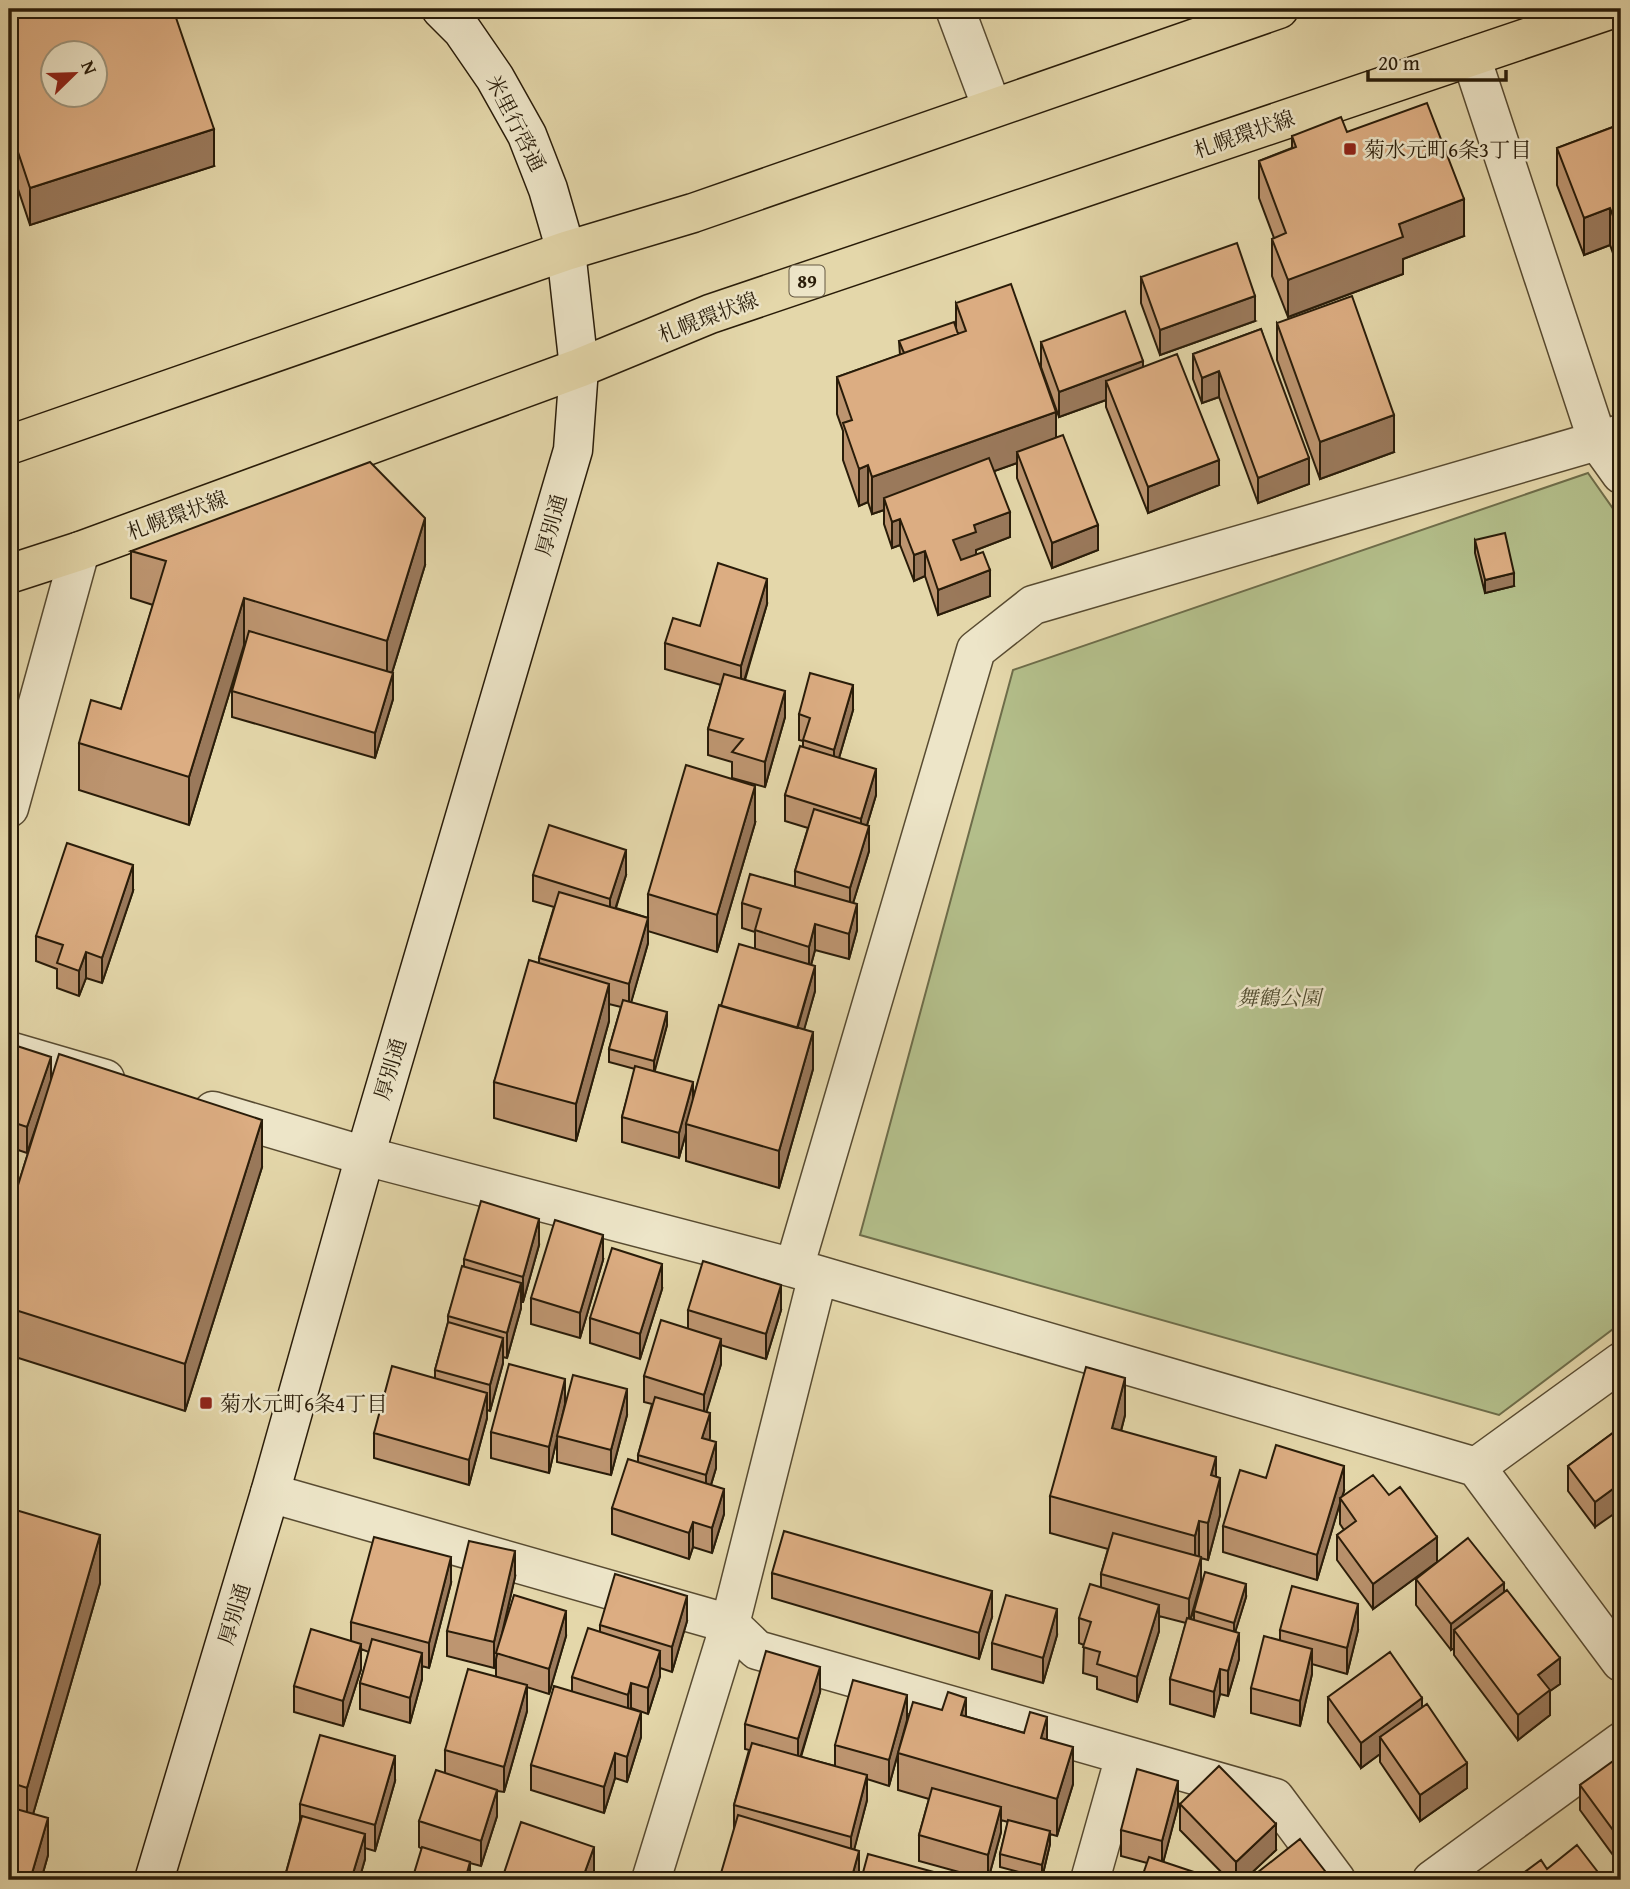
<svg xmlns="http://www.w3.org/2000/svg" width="1630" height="1889" viewBox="0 0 1630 1889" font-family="'Gentium Book Plus','Noto Serif JP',serif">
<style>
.green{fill:#b3be8a;stroke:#6e6d4a;stroke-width:2}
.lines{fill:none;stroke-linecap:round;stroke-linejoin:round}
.street-casing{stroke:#584b31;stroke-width:41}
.secondary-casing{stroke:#291c09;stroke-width:41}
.primary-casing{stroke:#291c09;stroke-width:41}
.street{stroke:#ede5c8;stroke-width:38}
.secondary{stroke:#ede5c8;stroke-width:38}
.primary{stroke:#e4d7aa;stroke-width:38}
.wall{fill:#bd9570;stroke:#291c09;stroke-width:2}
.shaded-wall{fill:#9a795b;stroke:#291c09;stroke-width:2}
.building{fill:#dcad82;stroke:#291c09;stroke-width:2;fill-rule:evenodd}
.poi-dot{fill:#8f2418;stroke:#ede5c8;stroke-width:2.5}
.labels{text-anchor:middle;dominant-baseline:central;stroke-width:5;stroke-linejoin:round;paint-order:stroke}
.shield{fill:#ede5c8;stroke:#645842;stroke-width:2}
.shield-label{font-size:19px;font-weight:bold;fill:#291c09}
.street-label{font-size:21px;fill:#291c09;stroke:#ede5c8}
.poi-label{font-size:21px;fill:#291c09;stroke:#ede5c8;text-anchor:start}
.park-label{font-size:21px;font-style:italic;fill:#524d30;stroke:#ede5c8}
</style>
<rect width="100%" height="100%" fill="#e4d7aa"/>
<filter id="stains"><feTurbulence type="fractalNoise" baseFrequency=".00286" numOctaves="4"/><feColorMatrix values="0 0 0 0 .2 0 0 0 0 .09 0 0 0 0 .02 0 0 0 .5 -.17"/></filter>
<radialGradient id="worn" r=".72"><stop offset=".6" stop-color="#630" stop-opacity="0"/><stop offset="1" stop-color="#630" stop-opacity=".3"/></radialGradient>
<path class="green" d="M1588,473l33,47v803l-122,92 -639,-180 153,-565z"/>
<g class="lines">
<g class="street-casing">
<path id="street" d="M955,9l37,99
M1471,57l127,385 23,32
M9,808l71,-257
M9,1051l96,28
M213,1111l152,45 429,112 682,199 145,195
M794,1268l182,-618 57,-45 588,-171
M1476,1467l145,-105
M270,1493l460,131 27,26 518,148 61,82
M651,1880l79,-256 88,-349
M1090,1880l35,-124
M1432,1880l189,-138"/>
</g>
<g class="secondary-casing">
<path id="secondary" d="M154,1880l116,-387 95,-337 208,-706 6,-82 -13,-117 -18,-62 -21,-54 -32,-57 -33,-48 -21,-21"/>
</g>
<g class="primary-casing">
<path id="primary" d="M9,445l557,-194 127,-38 586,-204
M9,574l71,-23 499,-183 131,-54 902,-305"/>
</g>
<use href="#street" class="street"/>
<use href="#secondary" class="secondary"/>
<use href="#primary" class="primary"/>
</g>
<path class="wall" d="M9,9l205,157 -184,59 -21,-63z
M1621,124v151l-11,-30 -26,10 -27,-70v-37z
M1347,132l117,104 -61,23v15l-115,43 -16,-41v-37l2,-1 -15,-40v-37l33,-13v-12z
M1141,277l114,44 -95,34 -19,-52z
M956,303l100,134 42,113 -46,18 -35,-90v-15l-23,8 16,66 -34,13v4l14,42 -52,19 -13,-39 -11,5 -14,-36 -8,3 -8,-24v-14l-12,4 -4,-12 -9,4 -16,-46v-29l-6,-17v-37l63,-22 -1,-14 57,-13z
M1277,323l117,129 -74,27 -43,-119z
M1261,329l48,155 -51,19 -39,-106 -17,6 -9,-24v-25z
M1041,342l102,25 76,118 -71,28 -42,-106v-7l-47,17 -18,-50z
M1475,540l39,46 -29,7 -10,-40z
M131,551l294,14 -33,108 1,26 -18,59 -143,-41v-26l13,-46h-1l-55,180 -110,-35v-47l42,-34 32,-104 -22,-7z
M767,604l-22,76 40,37 -20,70 -33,-9v-16l-24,-7v-26l13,-44 -56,-16v-26l35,-17z
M853,710l-14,48 37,37 -9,30 2,26 -16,52 4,27 -8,29 -34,-9 -4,15 4,26 -11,38 9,40 -34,119 -93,-27v-28l-7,25 -57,-16v-25l13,-48 -26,-7v-13l12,-42 -12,-3v17l-33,120 -82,-23v-36l45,-118v-6l15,-51 -21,-6v-26h93l-10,33 32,10v-24l107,-71 -38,129 -69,-21v12l-17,59 36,23 -13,46 39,28 28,-93 34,-57v-17l-13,-4v-25l53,-17v-15l13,-43 -23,-7v-26l18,-48v-6l-4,-1v-26z
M133,891l-31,92 -16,-5 -7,18 -22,-8v-19l-21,-8v-25z
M9,1069l42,11 211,87 -77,244 -176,-56v-141l30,-96 -12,35 -18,-6z
M539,1245l-16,57h-2v6l-14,50 -4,-1v6l-13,48 -3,-1v8l-18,67 -95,-27v-25l61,-55v-8l13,-47v-7l16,-50v-7z
M603,1260l-23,78 -49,-14v-26z
M662,1289l-22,70 -50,-16v-25z
M688,1310h93l-15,49 -45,-14v19l-15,48 3,28 7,28 -5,17 13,29 -12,39 -19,-6 -4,12 -77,-25v-26l26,-46v-7l14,-51 -8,-2v-26l44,-47z
M565,1404l62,11 -16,60 -54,-13v-24l-8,35 -58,-15v-26z
M1125,1415l-4,16 95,45 4,39 -12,45 -7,-2v24l-10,37 3,1v-9l52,-14 -11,35 4,27 -11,37 -8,-2 -6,23 -44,-13v-25l16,-56 -27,-7v15l-22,71 -40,-13v-12l-14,-4 1,-28 -5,-2v-25l22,-30v-14l7,-25 -58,-16v-37z
M1621,1427l-26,100 -27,-36v-25z
M1344,1491l-2,6 95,65 -64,47 -36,-49v-25l7,-5 -4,-6v-21l-23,77 -94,-28v-26z
M9,1508l91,75 -67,231 15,41 -7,25h-32z
M772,1573l220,44 -13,42 -207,-61z
M515,1577l-15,65 66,-6 -17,58 -22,-7v24l-23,81 -7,-1v25l-16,50 -11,-3v17l-51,-33v-26l26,-48v-23l51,-73v-21l-2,12 -47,-12v-25z
M1416,1579l88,13 56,92 -10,7v24l-32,25 -64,-85v-7l-3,2 -35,-45z
M451,1583l-22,85 -7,-2v13l-12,44 -50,-14v-26l9,-31 -8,-3v20l-18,57 -49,-14v-26l57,-45v-19z
M687,1621l-15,51 -12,-4v8l-12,38 -17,-6 10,29 -14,45 -12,-4 -11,35 -73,-23v-25l41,-74v-14l28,-45v-7z
M1280,1630h78l-11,44 -35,-10v10l-12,52 -49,-13v-25l29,-47z
M1057,1635l-14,48 -51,-14v-26z
M820,1692l-19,65 34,9v-21l72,-25 -18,66 -22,-7v21l-13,49 5,31 -125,-52v-23l15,-55 -4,-1v-25z
M1328,1697l94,11 45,80 -47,33 -40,-59v-8l-19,14 -33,-46z
M942,1710l105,29 26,45 -16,52 -7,-2v10l-8,34 -42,-11v-13l8,-32 -7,-2v12l-13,48 -69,-19v-26l10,-36 -31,-9v-37z
M1621,1758v106l-4,-5v-7l-4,3 -33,-45v-25z
M395,1781l-20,70 -10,-3v11l-6,21h-75l16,-59v-17z
M1180,1804l96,46 -32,30h-15l-49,-50z
M1178,1806l-15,56 -16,1 -26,-7v-26z
M594,1872l-3,8h-88v-4z"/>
<path class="shaded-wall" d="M214,129v37l-184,59v-37z
M1464,199v37l-61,23v15l-115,43v-37l111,-56z
M1610,208v37l-26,10v-37z
M1255,296v25l-95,34v-25z
M1143,361v25l-37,-5v19l-47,17v-25z
M1219,371v26l-17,6v-25z
M1056,412v37l-39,3v11l-129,46 -4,-11v12l-12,4v-37z
M1394,415v37l-74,27v-37z
M1309,458v26l-51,19v-25z
M1219,460v25l-71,28v-26z
M868,465v37l-9,4v-37z
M1010,512v25l-34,13v7l-23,9v-26l21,-15z
M425,518v47l-38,124v-48z
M900,519v26l-8,3v-26z
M1098,525v25l-46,18v-25z
M925,551v25l-11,5v-26z
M990,570v26l-52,19v-25z
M1514,573v13l-29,7v-13z
M767,579v25l-26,87v-25z
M244,598v47l-55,180v-48z
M16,639v47l-7,21v-47z
M393,673v26l-18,59v-25z
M853,685v25l-19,65v-25z
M785,691v26l-20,70v-25z
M876,769v26l-15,50v-26z
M755,786v37l-38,129v-37z
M869,826v25l-19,62v-25z
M626,850v25l-16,50v-26z
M133,865v26l-31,92v-25z
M857,904v26l-8,29v-25z
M648,918v25l-19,67v-26z
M815,924v26l-6,22v-25z
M86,952v26l-7,18v-25z
M815,966v25l-18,64v-25z
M609,984v37l-33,120v-37z
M667,1012v13l-13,49v-13z
M813,1032v37l-34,119v-37z
M51,1057v26l-24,70v-26z
M693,1082v25l-7,17v9l-7,25v-25z
M262,1120v47l-77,244v-47z
M539,1219v26l-16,57v-25z
M603,1235v25l-23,78v-25z
M662,1264v25l-22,70v-25z
M521,1283v25l-14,50v-25z
M781,1285v25l-15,49v-25z
M503,1338v25l-13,48v-26z
M721,1339v25l-17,56v-25z
M1125,1378v37l-13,50v-37z
M565,1379v25l-16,69v-26z
M627,1389v26l-16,60v-25z
M487,1393v25l-18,67v-25z
M710,1413v25l-8,26v-26z
M716,1442v26l-10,33v-26z
M1216,1457v37l-5,-19z
M1344,1466v25l-3,9 -1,-2v5l-23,77v-25z
M1220,1478v37l-12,45v-37z
M1621,1483v26l-26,18v-25z
M724,1489v25l-12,39v-25z
M1199,1521v37l-4,15v-37z
M693,1522v25l-4,12v-26z
M100,1535v48l-73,252v-47z
M1437,1537v25l-64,47v-25z
M515,1551v26l-21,91v-26z
M451,1557v26l-22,85v-25z
M1201,1557v25l-12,42v-25z
M1504,1583v25l-50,22v18l-3,2v-26z
M1246,1584v13l-12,39v-13z
M992,1591v26l-13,42v-26z
M687,1596v25l-15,51v-25z
M1358,1604v26l-11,44v-26z
M1159,1605v26l-22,71v-25z
M1057,1609v26l-14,48v-25z
M566,1611v25l-17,58v-25z
M1239,1633v26l-11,37v-25z
M361,1644v25l-18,57v-25z
M1312,1649v25l-12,52v-25z
M660,1651v25l-12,38v-26z
M422,1653v26l-12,44v-25z
M1560,1658v26l-10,7v24l-32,25v-25l20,-40z
M820,1667v25l-22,73v-26z
M1220,1669v25l-6,23v-25z
M631,1683v25l-3,12v-25z
M527,1685v26l-23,81v-25z
M907,1695v25l-18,66v-26z
M966,1698v37l-5,-20z
M1422,1698v26l-42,13v17l-19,14v-25z
M641,1712v25l-14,45v-25z
M1047,1717v37l-6,-16z
M1073,1747v37l-16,52v-37z
M615,1753v25l-11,35v-26z
M395,1756v25l-20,70v-26z
M1467,1763v25l-47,33v-26z
M867,1775v25l-16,62v-25z
M1178,1781v25l-16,61v-26z
M497,1790v26l-16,50v-25z
M1001,1807v25l-13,48v-25z
M48,1818v37l-7,25h-11z
M1276,1824v26l-32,30h-8v-18z
M1621,1824v15l-4,-6v19l-4,3v-25z
M1050,1831v13l-8,34v-13z
M365,1834v25l-6,21h-8z
M594,1847v25l-3,8h-9z
M859,1851v29h-8z
M470,1862v18h-5z"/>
<path class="building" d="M9,9h164l41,120 -184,59 -21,-63zM52,52h42v42h-42z
M1427,103l37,96 -65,25 4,13 -115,43 -16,-41 14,-6 -27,-72 37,-14 -4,-11 49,-19 6,15z
M1621,124v114l-11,-30 -26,10 -27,-70z
M1237,243l18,53 -95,34 -19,-53z
M1011,284l45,128 -184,65 -4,-12 -9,4 -16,-46 9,-3 -15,-43 129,-46 -10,-28z
M1352,296l42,119 -74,27 -43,-119z
M1125,311l18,50 -84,31 -18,-50z
M954,322l4,12 -54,19 -5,-12z
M1261,329l48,129 -51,20 -39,-107 -17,7 -9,-24z
M1177,354l42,106 -71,27 -42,-106z
M1063,435l35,90 -46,18 -35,-91z
M989,458l21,54 -36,13 2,7 -23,8 8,20 22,-8 7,18 -52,20 -13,-39 -11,4 -14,-36 -8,3 -8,-24z
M370,462l55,56 -38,123 -143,-43 -55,179 -110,-34 12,-43 30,9 45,-148 -35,-10z
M1505,533l9,40 -29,7 -10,-40z
M718,563l49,16 -26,87 -76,-23 8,-25 27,8z
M9,617l7,22 -7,21z
M249,631l144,42 -18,60 -143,-42z
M810,673l43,12 -19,65 -31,-10 7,-22 -11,-4z
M724,674l61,17 -20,71 -33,-10 11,-13 -35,-10z
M800,746l76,23 -15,50 -76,-24z
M686,765l69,21 -38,129 -69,-21z
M814,809l55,17 -19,62 -55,-17z
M549,825l77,25 -16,49 -77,-24z
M67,843l66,22 -31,93 -16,-6 -7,19 -22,-8 6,-18 -27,-9z
M750,874l107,30 -8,30 -34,-10 -6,23 -54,-17 6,-21 -19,-6z
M559,892l89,26 -19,66 -90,-26z
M739,944l76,22 -18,62 -76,-22z
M529,960l80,24 -33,120 -82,-22z
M623,1000l44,12 -13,49 -45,-12z
M719,1005l94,27 -34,119 -93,-27z
M17,1046l34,11 -24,70 -18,-6v-52z
M59,1054l203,66 -77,244 -176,-56v-94z
M635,1066l58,16 -14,51 -57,-16z
M481,1201l58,18 -16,58 -59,-18z
M555,1220l48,15 -23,78 -49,-15z
M612,1248l50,16 -22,70 -50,-16z
M703,1261l78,24 -15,49 -78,-24z
M462,1266l59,17 -14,50 -59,-17z
M661,1320l60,19 -17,56 -60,-19z
M448,1322l55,16 -13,47 -55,-15z
M509,1364l56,15 -16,68 -58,-15z
M392,1366l95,27 -18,67 -95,-27z
M1086,1367l39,11 -13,50 104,29 -5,18 9,3 -12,45 -9,-2 -4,15 -145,-40z
M573,1375l54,14 -16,61 -54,-14z
M655,1397l55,16 -8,25 14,4 -10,33 -68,-20z
M1621,1427v56l-26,19 -27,-36z
M1276,1445l68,21 -27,89 -94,-29 17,-56 26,8z
M628,1459l96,30 -12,39 -19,-6 -4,11 -77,-25z
M1373,1475l16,20 11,-8 37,50 -64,47 -36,-49 19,-14 -16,-23z
M9,1508l91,27 -73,253 -18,-6z
M784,1531l208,60 -13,42 -207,-60z
M1113,1533l88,24 -12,42 -88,-25z
M374,1537l77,20 -22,86 -78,-21z
M1468,1538l36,45 -53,41 -35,-45z
M469,1541l46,10 -21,91 -47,-11z
M1205,1572l41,12 -12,39 -40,-12z
M615,1574l72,22 -15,51 -72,-22z
M1090,1584l69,21 -22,72 -40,-13 3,-12 -17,-5 8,-25 -12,-4z
M1292,1586l66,18 -11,44 -67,-18z
M1507,1590l53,68 -22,17 12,15 -32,25 -64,-85z
M514,1595l52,16 -17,58 -53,-16z
M1006,1595l51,14 -14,49 -51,-15z
M1187,1618l52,15 -11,38 -8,-2 -6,23 -44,-13z
M588,1628l72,23 -12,37 -17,-5 -3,12 -56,-18z
M311,1629l50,15 -18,57 -49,-15z
M1264,1636l48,13 -12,52 -49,-13z
M372,1639l50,14 -12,45 -50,-15z
M766,1651l54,16 -22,72 -53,-15z
M1390,1652l32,46 -61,45 -33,-46z
M468,1669l59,16 -23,82 -59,-17z
M853,1680l54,15 -18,65 -54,-15z
M554,1686l87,26 -14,45 -12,-4 -11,34 -73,-22z
M948,1692l18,6 -5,17 63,18 6,-21 17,5 -6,21 32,9 -16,52 -159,-46 15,-51 29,8z
M1427,1704l40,59 -47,32 -40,-58z
M320,1735l75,21 -20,69 -75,-21z
M752,1743l115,32 -16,62 -117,-32z
M1620,1756l1,2v66l-8,6 -33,-45z
M1219,1766l57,58 -40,38 -56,-58z
M1137,1769l41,12 -16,60 -41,-11z
M436,1770l61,20 -16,51 -62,-20z
M932,1788l69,19 -13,48 -69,-20z
M9,1807l39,11 -18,62h-21z
M738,1815l121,36 -8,29h-132z
M302,1816l63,18 -14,46h-67z
M1008,1820l42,11 -8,34 -42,-11z
M521,1822l73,25 -12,33h-66l-13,-4z
M1621,1831v8l-4,-6z
M1300,1839l32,41h-84z
M1577,1845l27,35h-77l-5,-6 19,-14 6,9z
M422,1847l48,15 -5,18h-53z
M868,1854l95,26h-102z
M1149,1857l66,22v1h-74z"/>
<g class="poi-dot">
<rect x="1343" y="142" width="14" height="14" rx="3.5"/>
<rect x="199" y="1396" width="14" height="14" rx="3.5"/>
</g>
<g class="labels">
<rect class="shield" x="789.5" y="265.5" width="35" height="31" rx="5"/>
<g class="shield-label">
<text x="807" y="281">89</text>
</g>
<g class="street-label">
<text transform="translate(516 123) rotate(63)">米里行啓通</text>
<text transform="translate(1244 134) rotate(-19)">札幌環状線</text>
<text transform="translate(708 317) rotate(-21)">札幌環状線</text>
<text transform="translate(177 515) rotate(-20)">札幌環状線</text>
<text transform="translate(551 525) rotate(-74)">厚別通</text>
<text transform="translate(390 1069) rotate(-73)">厚別通</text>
<text transform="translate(234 1614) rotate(-73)">厚別通</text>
</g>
<g class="poi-label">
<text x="1364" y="149">菊水元町6条3丁目</text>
<text x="220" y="1403">菊水元町6条4丁目</text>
</g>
<g class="park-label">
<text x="1279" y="997">舞鶴公園</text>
</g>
</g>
<rect width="1630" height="1889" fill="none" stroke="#e4d7aa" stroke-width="35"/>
<rect x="10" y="10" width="1609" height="1868" fill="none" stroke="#291c09" stroke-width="3.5"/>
<rect x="18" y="18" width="1595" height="1854" fill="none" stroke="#291c09" stroke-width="2"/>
<g transform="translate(74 74) rotate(67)"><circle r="33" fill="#ede5c8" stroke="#9f957c" stroke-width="2"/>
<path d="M0-5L12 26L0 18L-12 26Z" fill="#8f2418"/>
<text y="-10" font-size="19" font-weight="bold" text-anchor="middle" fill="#291c09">N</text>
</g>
<path d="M1368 70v10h138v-10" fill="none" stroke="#291c09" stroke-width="3.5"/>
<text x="1378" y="70" font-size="21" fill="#291c09" stroke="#ede5c8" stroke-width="5" paint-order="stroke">20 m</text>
<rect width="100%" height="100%" filter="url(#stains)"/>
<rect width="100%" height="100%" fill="url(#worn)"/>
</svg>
